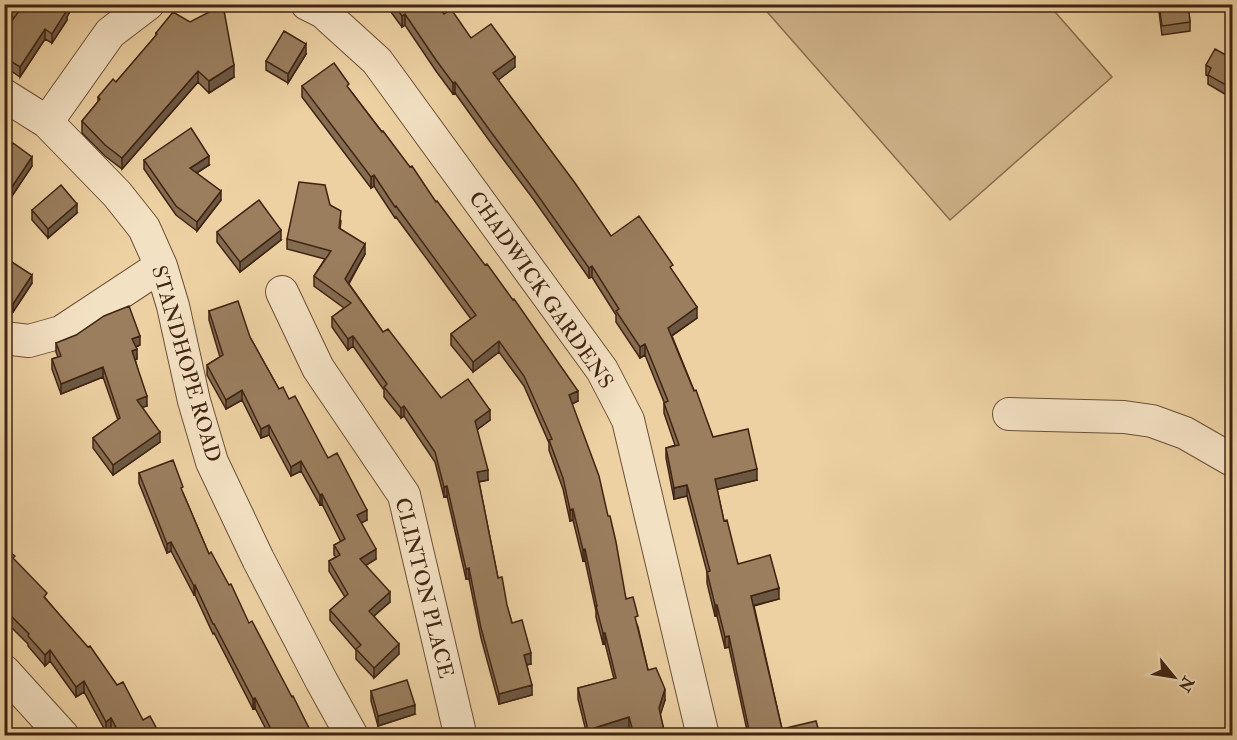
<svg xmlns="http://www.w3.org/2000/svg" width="1237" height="740" viewBox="0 0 1237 740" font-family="'IM FELL Double Pica',serif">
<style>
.green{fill:#d0b48b;stroke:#886c4f;stroke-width:1.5}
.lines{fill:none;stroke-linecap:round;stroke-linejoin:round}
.minor-casing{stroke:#6b4f37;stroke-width:34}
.minor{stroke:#f3e1c3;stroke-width:32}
.wall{fill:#846c51;stroke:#402413;stroke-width:1.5}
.shaded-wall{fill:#6c5842;stroke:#402413;stroke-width:1.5}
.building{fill:#9a7e5e;stroke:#402413;stroke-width:1.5}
.labels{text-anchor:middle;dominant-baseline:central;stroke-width:5;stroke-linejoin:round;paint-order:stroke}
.street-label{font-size:21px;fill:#402413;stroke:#f3e1c3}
</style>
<rect width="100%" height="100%" fill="#edd1a3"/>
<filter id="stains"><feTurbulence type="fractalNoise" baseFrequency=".00333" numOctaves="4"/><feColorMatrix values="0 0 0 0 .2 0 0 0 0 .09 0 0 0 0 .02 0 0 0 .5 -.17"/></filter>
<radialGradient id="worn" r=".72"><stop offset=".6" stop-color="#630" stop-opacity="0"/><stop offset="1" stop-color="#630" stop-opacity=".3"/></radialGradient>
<path class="green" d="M761,5h288l63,72 -162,143z"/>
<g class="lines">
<g class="minor-casing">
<path id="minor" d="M307,4l16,8 54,49 225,309 26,50 75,316
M4,95l43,27 70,72 27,34 17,38 12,40 21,95 18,61 46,97 64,123 30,54
M47,122l63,-89 38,-29
M282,292l36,76 86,127 55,234 -1,7
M4,338l25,3 32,-9 100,-66
M1009,414l115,3 28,4 33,12 47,27
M4,671l59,65"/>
</g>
<use href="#minor" class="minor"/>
</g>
<path class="wall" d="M4,4h70l-7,13v3l-15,23 -7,-4 -25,38 -16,-11v-34l10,-14 -10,-7z
M385,4h51l8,10 27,24 44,29 -17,13 113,156 62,37 24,45 -25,18 41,101 44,43 -40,9 7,32 14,43 41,35 -25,7 28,123 38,6h-72l-19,-88 -4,1 -8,-32h-2l-8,-33v-11l-20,-76 -13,3 -8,-41v-10l9,-3 -11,-32v-11l-19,-47 -5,3 -24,-36v-7l-24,-38 -3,1 -55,-78 -43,-57 -36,-50 -2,1 -17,-23 -31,-46 -3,2z
M1158,4h30l2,18v9l-28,4z
M156,33l78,44 -25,16 -11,-11 -76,87 -17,-13 -23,-23v-12l16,-19v-5l18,-15 40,-46z
M306,54l-18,29 -22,-13v-9z
M1233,59v40l-25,-15v-8l-2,-1v-10z
M302,86l47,3 33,43 54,70 142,199 -6,3 54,195 12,28 10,43 17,30 -5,14 5,21h-34l-2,-7 -23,7h-19l-9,-36v-11l36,-9 -9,-36 -2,1 -7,-27v-6l-11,-51 -2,1 -10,-41 -3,1 -7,-32 -14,-39v-7l-25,-57 -25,-34 -26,20 -22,-27v-11l20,-15 -75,-102 -1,1 -21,-32 -3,2 -69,-91z
M4,142l28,24 -20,30 -8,-5z
M144,160l65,5 -12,8 24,27 -24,31 -21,-16 -32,-46z
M330,205l11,16 -1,8 25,25 -16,30 34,48 58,66 49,22 -13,10 11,50 -9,2 19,96 14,45 19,41 -4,1 5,30 -33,9 -18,-66 -12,-59h-3l-19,-83 -3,1 -9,-35 -31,-46 -3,2 -17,-21v-7l-31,-44 -5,4 -16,-23v-10l12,-9 -30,-22v-10l11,-17 -38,-10v-10z
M32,210l45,3 -29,25 -16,-18z
M217,232l64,8 -41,32 -23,-30z
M4,257l28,26 -19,29 -9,-5z
M209,311l41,26 29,52 10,10 39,59 39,62 -6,3 15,36 -10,6 24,37 -16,14 25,38 -25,24 -18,-19v-9l-26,-30v-10l15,-13 -16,-26v-10l7,-4 -2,-2v-10l7,-3 -19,-38 -2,1 -19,-34 -10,5 -22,-41 -8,3 -19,-38 -16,9 -19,-34v-10l13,-8 -11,-37z
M56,343l84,2 -4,2 1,12h-2l12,47 -5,1 18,35 -47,33 -20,-27v-10l25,-18 -15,-43 -42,17 -9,-25v-10l6,-2 -2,-5z
M139,473l44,20 26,61 103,180 2,1h-45l-14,-27 -2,1 -39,-76 -1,1 -18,-39h-1l-23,-44 -4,2 -28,-70z
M4,548l113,137 26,35 17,15h-45l-4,-6 -5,3 -22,-40 -8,5 -26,-36 -5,5 -17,-20v-2l-24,-24z
M371,691l44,23 -37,12 -7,-25z"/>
<path class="shaded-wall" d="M69,4h5l-7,13v3l-15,23v-9z
M405,14v11l-3,2v-11z
M45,29v10l-25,38v-10z
M306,44v10l-18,29v-9z
M515,57v10l-22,17v-11z
M234,65v12l-25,16v-12z
M198,71v11l-76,87v-11z
M455,82v11l-2,1v-11z
M209,156v9l-19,12v-9z
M32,157v9l-20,30v-9z
M374,175v11l-3,2v-11z
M221,191v9l-24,31v-9z
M77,204v9l-29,25v-9z
M281,230v10l-41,32v-10z
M365,244v10l-20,35v-10z
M592,266v11l-3,1v-10z
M32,275v8l-19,29v-8z
M697,307v11l-29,20v-10z
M140,336v9l-8,3v-9z
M353,336v10l-5,4v-11z
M499,341v11l-26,20v-10z
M645,344v11l-5,3v-11z
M137,349v10l-5,2v-10z
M103,367v10l-42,17v-10z
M242,390v10l-16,9v-9z
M578,391v10l-9,4v-10z
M147,396v10l-10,3v-9z
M404,406v10l-3,2v-10z
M490,410v10l-15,11v-10z
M269,425v10l-8,3v-9z
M160,432v10l-47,33v-10z
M301,461v10l-10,5v-9z
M757,469v11l-42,10v-11z
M488,470v10l-11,2v-10z
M687,485v11l-13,3v-11z
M447,486v10l-3,1v-10z
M322,494v10l-2,1v-10z
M573,509v11l-3,1v-11z
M367,510v10l-10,5v-10z
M171,542v9l-4,2v-9z
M376,549v10l-16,10v-10z
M585,549v11l-2,1v-11z
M469,568v11h-3v-10z
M195,585v10h-1v-9z
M779,588v11l-28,7v-10z
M390,592v10l-21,18v-9z
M715,605h2v11h-2z
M603,633h2v10l-2,1z
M729,636v11l-4,1v-11z
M399,644v10l-25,24v-10z
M50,650v11l-5,5v-11z
M531,653v11l-7,1v-10z
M84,681v11l-8,5v-10z
M532,685v10l-33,9v-10z
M665,689v11l-6,19v-11z
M255,698v10l-2,1v-10z
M415,705v9l-37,12v-10z
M11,717v11l-7,6v-12z
M629,717v11l-23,7h-18v-5z
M111,718v11l-5,3v-10z"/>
<path class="building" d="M8,4h61l-3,6h1l-15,24 -7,-5 -25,38 -16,-10v-25l15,-21z
M393,4h43l8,10 7,-5 20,29 20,-14 24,33 -22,16 82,110 36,53 28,-20 34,49 -3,2 27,40 -29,21 26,63 2,-1 17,47 35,-8 9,40 -42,10 9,42 3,-1 11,44 32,-9 9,33 -28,8 31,133 34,-8 4,14h-70l-21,-99 -4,1 -8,-32h-2l-8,-33 3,-1 -23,-86 -13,3 -8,-40 13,-3 -15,-42 4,-2 -23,-57 -5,3 -24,-36 3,-2 -27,-43 -3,2 -55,-78 -43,-58 -36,-50 -2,1 -17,-23 -31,-46 -3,2z
M1159,4h29l2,18 -28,4z
M223,5l11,60 -25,16 -11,-10 -76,87 -17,-13 -23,-24 18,-22 -2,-2 15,-18 3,3 41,-48 -1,-1 17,-21 17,10z
M284,31l22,13 -18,30 -22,-13z
M1215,49l18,10v30l-25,-14 3,-7 -5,-3z
M334,63l15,21 -2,2 35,46 1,-1 27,36 2,-1 24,36 1,-1 48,64 2,-1 26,36 1,-1 64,92 -9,4 30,81 9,40h2l6,26 10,57 7,-2 5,19 -3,1 13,53 8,-2 9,21 -6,19 6,27h-31l-5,-18 -41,13 -10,-42 38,-10 -11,-45h-2l-7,-27h1l-12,-57 -2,1 -10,-41 -3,1 -7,-32 -14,-38 3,-1 -28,-63 -25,-35 -26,21 -22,-28 25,-19 -80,-109 -1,1 -21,-32 -3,2 -69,-91z
M191,128l18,28 -19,12 31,23 -24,31 -21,-16 -32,-46z
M4,142l7,4 2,-3 19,14 -20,30 -8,-6z
M299,182l26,3 5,20 11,6 -2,17 26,16 -20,35 38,53 5,-3 53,69 27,-19 22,31 -15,11 13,49 -11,2 21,106 4,-1 5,28 5,18 10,-3 9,33 -7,2 8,30 -33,9 -18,-66 -12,-60 -3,1 -19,-83 -3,1 -9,-35 -31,-46 -3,2 -17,-21 3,-3 -34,-48 -5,3 -16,-22 19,-14 -37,-27 17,-25 -44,-12z
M61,185l16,19 -29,25 -16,-19z
M259,200l22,30 -41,32 -23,-30z
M4,257l28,18 -19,29 -9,-6z
M238,301l12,36 29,52 4,-2 6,12 6,-3 33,62 9,-5 30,57 -10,5 19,34 -16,10 30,33 -21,19 30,33 -25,24 -18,-19 5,-4 -31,-35 18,-16 -19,-33 11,-6 -6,-10 11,-6 -23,-45 -2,1 -19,-34 -10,6 -22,-42 -8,4 -19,-39 -16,10 -19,-35 16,-10 -14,-44z
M129,306l11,30 -8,3 5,10 -5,2 15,45 -10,4 23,32 -47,33 -20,-27 27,-20 -17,-51 -42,17 -9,-25 9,-3 -5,-13 20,-8 28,-19z
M173,460l10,27 -2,1 28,66 2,-2 18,33 2,-1 18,39 3,-2 40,76 1,-1 19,38 1,-1 1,2h-40l-19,-37 -2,1 -39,-75h-1l-18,-39 -1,1 -23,-44 -4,2 -28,-71z
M4,548l11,8 -2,2 34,35 -3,4 44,50 2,-1 27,39 6,-3 20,38 7,-4 10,19h-40l-9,-17 -5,4 -22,-41 -8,6 -26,-37 -5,5 -17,-19 1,-2 -25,-25v-9l2,-1 -2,-1z
M407,680l8,25 -37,11 -7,-25z
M4,710l7,7 -7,5z"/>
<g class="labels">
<g class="street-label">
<text transform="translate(541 290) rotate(55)">CHADWICK GARDENS</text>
<text transform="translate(186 364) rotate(74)">STANDHOPE ROAD</text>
<text transform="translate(424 588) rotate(76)">CLINTON PLACE</text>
</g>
</g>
<rect width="1237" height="740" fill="none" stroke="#edd1a3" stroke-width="24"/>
<rect x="6" y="6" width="1225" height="728" fill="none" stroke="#402413" stroke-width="3"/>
<rect x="12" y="12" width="1213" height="716" fill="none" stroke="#402413" stroke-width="1.5"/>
<g transform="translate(1174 677) rotate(120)" stroke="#f3e1c3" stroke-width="4.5" paint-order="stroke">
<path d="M0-4.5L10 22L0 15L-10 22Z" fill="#402413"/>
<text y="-9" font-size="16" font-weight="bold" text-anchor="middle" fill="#402413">N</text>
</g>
<rect width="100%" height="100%" filter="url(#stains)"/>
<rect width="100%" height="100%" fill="url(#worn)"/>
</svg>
